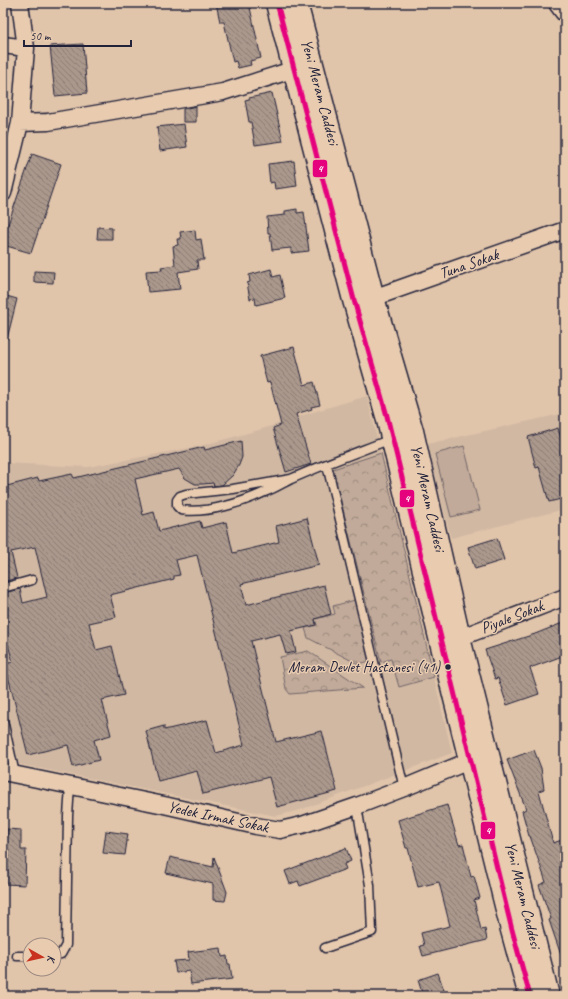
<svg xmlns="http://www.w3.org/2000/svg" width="568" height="999" viewBox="0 0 568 999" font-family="Caveat,sans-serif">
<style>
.built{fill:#d1b8a2}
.forest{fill:url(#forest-crowns);stroke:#72666a}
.pitch{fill:#c1aa99;stroke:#72666a}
.building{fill:url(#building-back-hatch);stroke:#22223b}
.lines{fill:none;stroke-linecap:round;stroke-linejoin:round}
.service-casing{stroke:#22223b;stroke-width:11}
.minor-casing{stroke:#22223b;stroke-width:19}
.tertiary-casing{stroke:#22223b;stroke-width:23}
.secondary-casing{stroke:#22223b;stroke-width:25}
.service{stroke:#e9ccb0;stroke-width:8}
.minor{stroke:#e9ccb0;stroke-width:16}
.tertiary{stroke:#e9ccb0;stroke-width:20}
.secondary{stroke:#e9ccb0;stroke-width:22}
.bus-1-casing{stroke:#e9ccb0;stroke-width:8}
.bus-1{stroke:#e5007d;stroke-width:5}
.bus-dot{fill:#22223b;stroke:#e9ccb0;stroke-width:1.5}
.labels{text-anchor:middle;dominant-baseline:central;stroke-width:3;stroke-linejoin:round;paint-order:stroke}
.bus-label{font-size:15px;fill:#22223b;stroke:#e9ccb0;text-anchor:end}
.street-label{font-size:16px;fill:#22223b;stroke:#e9ccb0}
.line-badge{stroke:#e9ccb0;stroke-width:1.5}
.badge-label{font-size:11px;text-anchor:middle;font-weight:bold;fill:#fff}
</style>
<defs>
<pattern id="forest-crowns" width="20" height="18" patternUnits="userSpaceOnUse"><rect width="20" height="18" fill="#c1aa99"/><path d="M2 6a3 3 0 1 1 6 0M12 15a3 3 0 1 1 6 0" fill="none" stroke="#9c8a7e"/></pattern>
<pattern id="building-back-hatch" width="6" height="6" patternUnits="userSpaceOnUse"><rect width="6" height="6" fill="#ab988c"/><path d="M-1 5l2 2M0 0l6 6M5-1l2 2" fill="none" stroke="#8b7c74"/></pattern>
</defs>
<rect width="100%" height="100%" fill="#e1c5ab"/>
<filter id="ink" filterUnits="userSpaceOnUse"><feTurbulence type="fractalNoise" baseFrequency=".025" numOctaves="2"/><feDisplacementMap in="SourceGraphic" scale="8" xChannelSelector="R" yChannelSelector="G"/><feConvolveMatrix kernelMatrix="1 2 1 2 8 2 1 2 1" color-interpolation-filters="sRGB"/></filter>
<g filter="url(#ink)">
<path class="built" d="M367,396l85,357 -152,57 -24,6 -273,-55v-298l85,4 112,-21 59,-16 47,-16z
M565,413v96l-114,29 -24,-94z"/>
<path class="forest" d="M381,453l53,224 -35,10 -8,-28 -10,3 -48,-193z
M355,600l15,61 -12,3 -50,-26 -3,-10 12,-3 -2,-6 20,-5 -2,-8z
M308,651l55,37 -73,6 -4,-5 -6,-32z"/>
<path class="pitch" d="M464,446l16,64 -29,7 -16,-63z"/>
<path class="building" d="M216,3h33l12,55 -11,3 1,4 -13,3 -2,-7 -3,1 -9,-40h-4z
M83,44l4,49 -32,3 -5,-50z
M272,93l11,48 -28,4 -4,-23h-2l-4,-22 4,-1v-1z
M196,106v16h-13v-13z
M184,124l3,23 -27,4 -3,-24z
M32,154l29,10 -30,89 -28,-8v-6z
M294,161l3,25 -22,3 -1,-7 -4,1 -2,-19z
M297,209v4l7,-1 5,39 -18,2v-5l-19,2 -2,-17h-2l-1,-16 18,-2v-4z
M98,227l14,1v11h-15z
M195,230l1,10 5,-1 3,21h-7l1,9 -20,3 2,17 -32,3 -2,-21 16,-1 -1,-3 14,-2 -2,-19 5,-1 -1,-6h4l-1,-7z
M271,269l2,8 7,-2 5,23 -29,7 -1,-7 -5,1 -3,-16 3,-1 -1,-7z
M34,271l20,1 -1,11 -19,-1z
M3,295l14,4 -10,40h-4z
M294,347l10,38 10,-3 6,23 -9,2 1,2 -16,5 15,50 -25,8 -13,-44 8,-3 -11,-43 -3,1 -7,-27z
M558,428l7,25v45l-16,4 -10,-35 -3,1 -8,-31z
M241,441l1,16 -3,8 -6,10 -11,10 -8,1 -1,-3 -10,1h-8l-10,-6 -6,-9 -44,10 8,36 11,-3 5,19 41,-10 2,7 24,-6 7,31 46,-11 -3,-16 31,-8 12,47 -78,19 5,21 78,-20 7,29 -16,5 1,6 -25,6 5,21 -10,2 -6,-20 -29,7 25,101 46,-11 15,60 -60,16 -8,-30 -66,17 -6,-23 -39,10 -12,-50 18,-5v4l43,-10 9,33 28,-8 -47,-190 -21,5 4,15 -6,1v3l-64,16 6,22 -27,6 7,27 16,-4 12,49 -22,5 9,35 -17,5 5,20 -26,7 -5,-22 -40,10 -23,-91 8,-2 -7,-24 -3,1v-46l17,-4 3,14 24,-6 -12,-50 -24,5 6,26 -14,4v-95l35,-9 1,3 33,-7 2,4 130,-31 1,3z
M497,538l7,22 -29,9 -7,-22z
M565,622v33l-35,13 9,26 -32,11 -9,-27 -3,1 -10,-29 50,-16z
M534,750l7,18 3,21 -5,2 14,52 12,-4v121l-2,1 -14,-41 2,-1 -12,-34 7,-3 -16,-46h-1l-7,-25 4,-2 -19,-49z
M447,805l12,40 4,-1 8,33 3,-1 6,22 -6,2 7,30 4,-1 2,11 -64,16 -3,-10 4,-1 -3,-12 29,-7 -11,-44 -21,5 -10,-39h-2l-8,-28z
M7,829l14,1v20h5l-1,35 -21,-1z
M106,831l22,3 -3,21 -22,-2z
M346,848l5,13 -7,3 2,5 -46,17 -2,-5 -8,3 -5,-13z
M170,857l43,10 1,-10 13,35 -2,9 -12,-1v-16l-47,-11z
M221,948l1,9 5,-1 1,8h2l2,15 -41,5 -2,-13 -13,2 -2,-12 15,-1 -1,-8z
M438,973l8,23h-23l-5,-16z"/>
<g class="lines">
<g class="service-casing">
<path id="service" d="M327,465l77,323
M291,479l-58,10 -47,5 -6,2 -3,4v6l4,4c26,4 63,-8 86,-19 8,-3 16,-8 24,-12 33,-15 67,-27 100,-40
M3,588l29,-8
M3,720l12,54
M325,948l47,-16 -2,-47 -13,-79
M54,955l7,-1 5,-9 2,-129 2,-30
M17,956h13"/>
</g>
<g class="minor-casing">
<path id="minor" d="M3,45l23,3
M20,123l28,-1 175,-30 72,-23
M3,193l17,-70 6,-75 -6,-45
M373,298l192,-68
M459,638l106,-41
M3,772l161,33 92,21 24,4 22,-5 55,-19 47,-18 67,-28"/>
</g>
<g class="tertiary-casing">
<path id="tertiary" d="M559,3l6,8"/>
</g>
<g class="secondary-casing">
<path id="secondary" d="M277,3l77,297 33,116 55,230 70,284 18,66
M296,3l77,295 39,133 47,207 89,358"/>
</g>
<use href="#service" class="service"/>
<use href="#minor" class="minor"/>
<use href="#tertiary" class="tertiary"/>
<use href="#secondary" class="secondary"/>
<g class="bus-1-casing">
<path id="bus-1" d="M277,3l77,297 33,116 125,514 18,66"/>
</g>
<use href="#bus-1" class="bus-1"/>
</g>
</g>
<circle class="bus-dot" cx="448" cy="667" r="3.5"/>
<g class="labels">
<g class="bus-label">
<text x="440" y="667">Meram Devlet Hastanesi (41)</text>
</g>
<g class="street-label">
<text transform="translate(320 92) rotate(75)">Yeni Meram Caddesi</text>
<text transform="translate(469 264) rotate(-19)">Tuna Sokak</text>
<text transform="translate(428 498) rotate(77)">Yeni Meram Caddesi</text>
<text transform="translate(512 617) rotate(-21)">Piyale Sokak</text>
<text transform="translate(218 817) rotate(12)">Yedek Irmak Sokak</text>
<text transform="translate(523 895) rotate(76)">Yeni Meram Caddesi</text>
</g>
</g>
<g class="line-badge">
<rect x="312" y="159" width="16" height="19" rx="4" fill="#e5007d"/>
<rect x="399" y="489" width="16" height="19" rx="4" fill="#e5007d"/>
<rect x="480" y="821" width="16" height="19" rx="4" fill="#e5007d"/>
</g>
<g class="badge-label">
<text x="320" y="172">4</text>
<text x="407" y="502">4</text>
<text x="488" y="834">4</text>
</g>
<rect width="568" height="999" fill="none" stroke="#e9ccb0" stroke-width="16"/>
<rect x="8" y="8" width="552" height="983" fill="none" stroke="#22223b" stroke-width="1.5" filter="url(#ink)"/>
<g transform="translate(42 957) rotate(98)"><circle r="19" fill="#e9ccb0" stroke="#998881"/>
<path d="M0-3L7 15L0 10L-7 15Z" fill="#c8321e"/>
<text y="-6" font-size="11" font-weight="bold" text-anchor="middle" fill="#22223b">K</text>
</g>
<path d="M24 40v6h107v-6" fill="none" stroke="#22223b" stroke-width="2"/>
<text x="30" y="40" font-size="12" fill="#22223b" stroke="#e9ccb0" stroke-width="3" paint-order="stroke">50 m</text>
</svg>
